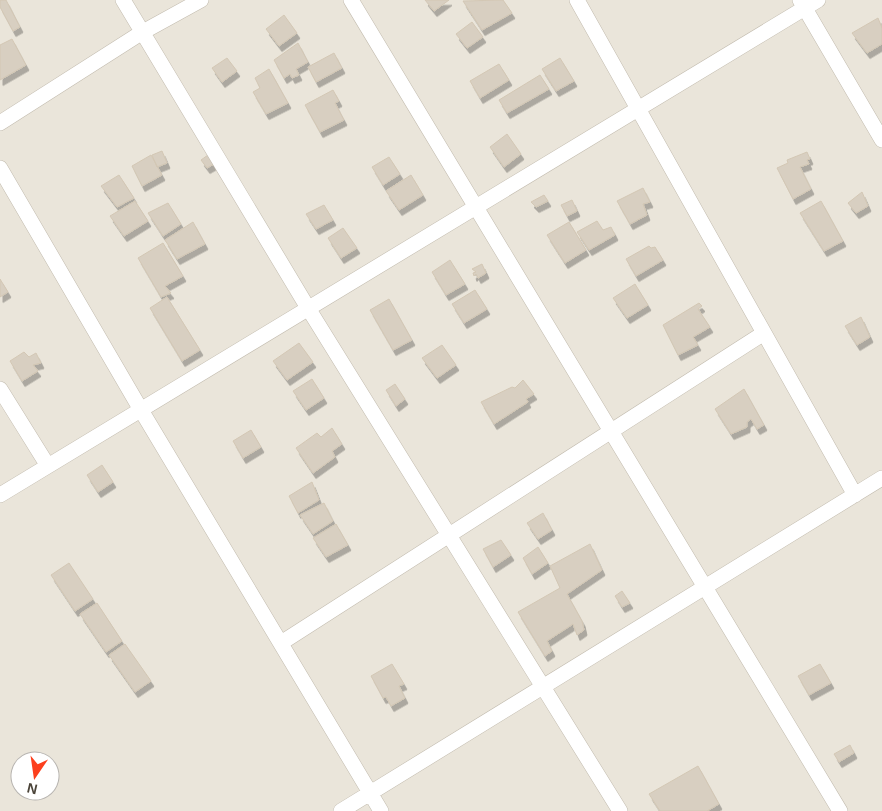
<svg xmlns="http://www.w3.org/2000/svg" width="882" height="811" viewBox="0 0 882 811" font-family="Arial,sans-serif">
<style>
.residential{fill:#eae5da;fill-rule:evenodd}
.building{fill:#d8cfc1;stroke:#d3c7b4;filter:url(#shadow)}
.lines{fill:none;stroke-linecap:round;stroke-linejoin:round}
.minor-casing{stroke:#c2bbae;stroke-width:16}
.minor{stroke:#fff;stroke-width:15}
</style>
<defs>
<filter id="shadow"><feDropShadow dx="3" dy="5.5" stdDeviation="0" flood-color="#0004"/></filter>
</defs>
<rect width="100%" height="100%" fill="#f6f3ec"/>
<path class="residential" d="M0,0h882v811h-882zM20,761h30v30h-30z"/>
<path class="building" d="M0,0h6l14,27 -7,4 -13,-24z
M425,0h24l-15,11z
M503,0l9,13 -30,17 -19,-29z
M284,15l13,18 -18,13 -13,-17z
M878,18l4,10v16l-15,9 -15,-20z
M472,22l11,15 -16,11 -11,-14z
M12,39l14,26 -26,15v-35z
M298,43l10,19 -12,7 3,6 -7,3 -2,-4 -6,4 -10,-18z
M334,53l8,15 -26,14 -8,-15z
M227,58l10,13 -15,11 -10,-14z
M560,58l14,23 -18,10 -14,-22z
M499,64l10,16 -29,18 -10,-17z
M269,69l19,34 -22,11 -13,-22 7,-4 -5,-10z
M540,75l9,14 -42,24 -8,-13z
M333,90l6,11 -4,2 9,17 -24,12 -15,-27z
M507,134l14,20 -17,13 -14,-20z
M162,151l5,12 -10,4 -5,-12z
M807,152l3,7 -3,1 2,4 -9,3 11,22 -18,10 -16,-31 11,-5 -1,-3z
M151,155l11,20 -20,11 -10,-20z
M208,155l6,9 -7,4 -6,-8z
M389,157l11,17 -17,11 -11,-18z
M119,175l15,23 -17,9 -16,-21z
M411,175l12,20 -24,15 -13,-19z
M643,188l7,14 -7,2 4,11 -17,9 -13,-23z
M862,192l6,14 -12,7 -8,-10z
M544,195l4,6 -12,6 -5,-5z
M572,200l5,11 -10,5 -6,-11z
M135,201l13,20 -24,15 -14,-20z
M821,201l22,40 -19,10 -24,-38z
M168,203l13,21 -18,12 -15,-23z
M324,205l9,15 -17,9 -10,-15z
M597,221l6,9 8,-3 4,8 -26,15 -12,-18z
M193,222l12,22 -28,15 -12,-19z
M569,222l17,28 -21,13 -18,-28z
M343,228l14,20 -16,10 -13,-20z
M163,243l20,33 -18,10 6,7 -10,4 -23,-39z
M649,246l2,2 4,-1 8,13 -27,16 -10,-17z
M450,260l15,24 -19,11 -14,-23z
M482,264l4,9 -8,5 -2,-4 -2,2 -1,-3 3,-1 -4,-3z
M0,279l8,13 -8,5z
M635,284l13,21 -21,13 -14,-20z
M475,290l12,19 -23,14 -12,-19z
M167,297l33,53 -18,11 -32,-53z
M389,299l23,41 -19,10 -23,-40z
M699,303l3,3 -4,3 12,18 -17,10 5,8 -20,10 -15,-30z
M861,317l9,20 -13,8 -12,-19z
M299,343l14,19 -26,18 -14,-19z
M442,345l14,20 -19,13 -15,-20z
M24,352l5,5 7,-4 5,10 -8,2 5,6 -16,10 -12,-20z
M312,379l12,19 -18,12 -13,-19z
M523,380l11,14 -8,5 2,3 -34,22 -13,-22 31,-15 3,1z
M395,384l10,15 -9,7 -10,-16z
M744,389l20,36 -7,4 -6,-10 -4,3v5l-16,7 -16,-25z
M332,428l10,16 -10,7 3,6 -22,16 -17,-25 21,-15 4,4z
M251,430l10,17 -18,11 -10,-17z
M102,465l11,17 -15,10 -11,-17z
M312,482l7,18 -21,13 -9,-17z
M324,503l9,18 -20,13 -13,-19z
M543,513l9,17 -14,9 -11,-16z
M336,524l12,21 -22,12 -13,-19z
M501,540l10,15 -18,12 -10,-18z
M590,544l12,26 -35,24 15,27 2,9 -7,5 -4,-11 -26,17 5,10 -7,5 -27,-44 42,-24 -10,-22z
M538,547l10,16 -16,11 -9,-16z
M69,563l24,36 -18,12 -24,-36z
M622,591l8,12 -8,4 -7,-11z
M97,603l25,38 -16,11 -26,-38z
M125,644l26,37 -16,11 -26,-37z
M392,664l12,20 -5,2 6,12 -14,8 -5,-9 -3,1 -12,-22z
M820,664l11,19 -22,12 -11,-19z
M850,745l4,8 -15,9 -5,-8z
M698,766l21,38 -12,7h-47l-11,-17z"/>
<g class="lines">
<g class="minor-casing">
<path id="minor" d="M123,0l185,308 312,503
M351,0l489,811
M577,0l278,495
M800,0l82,140
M0,123l141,-90 60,-33
M0,168l141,242 240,401
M0,389l48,77
M0,495l818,-495
M281,643l483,-310
M341,811l541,-333"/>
</g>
<use href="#minor" class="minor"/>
</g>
<g transform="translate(35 776) rotate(193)"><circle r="24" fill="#ffffff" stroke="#b7b4b0"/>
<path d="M0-4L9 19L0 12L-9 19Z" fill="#fc3f1d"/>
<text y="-8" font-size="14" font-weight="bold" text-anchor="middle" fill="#4b4439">N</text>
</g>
</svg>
